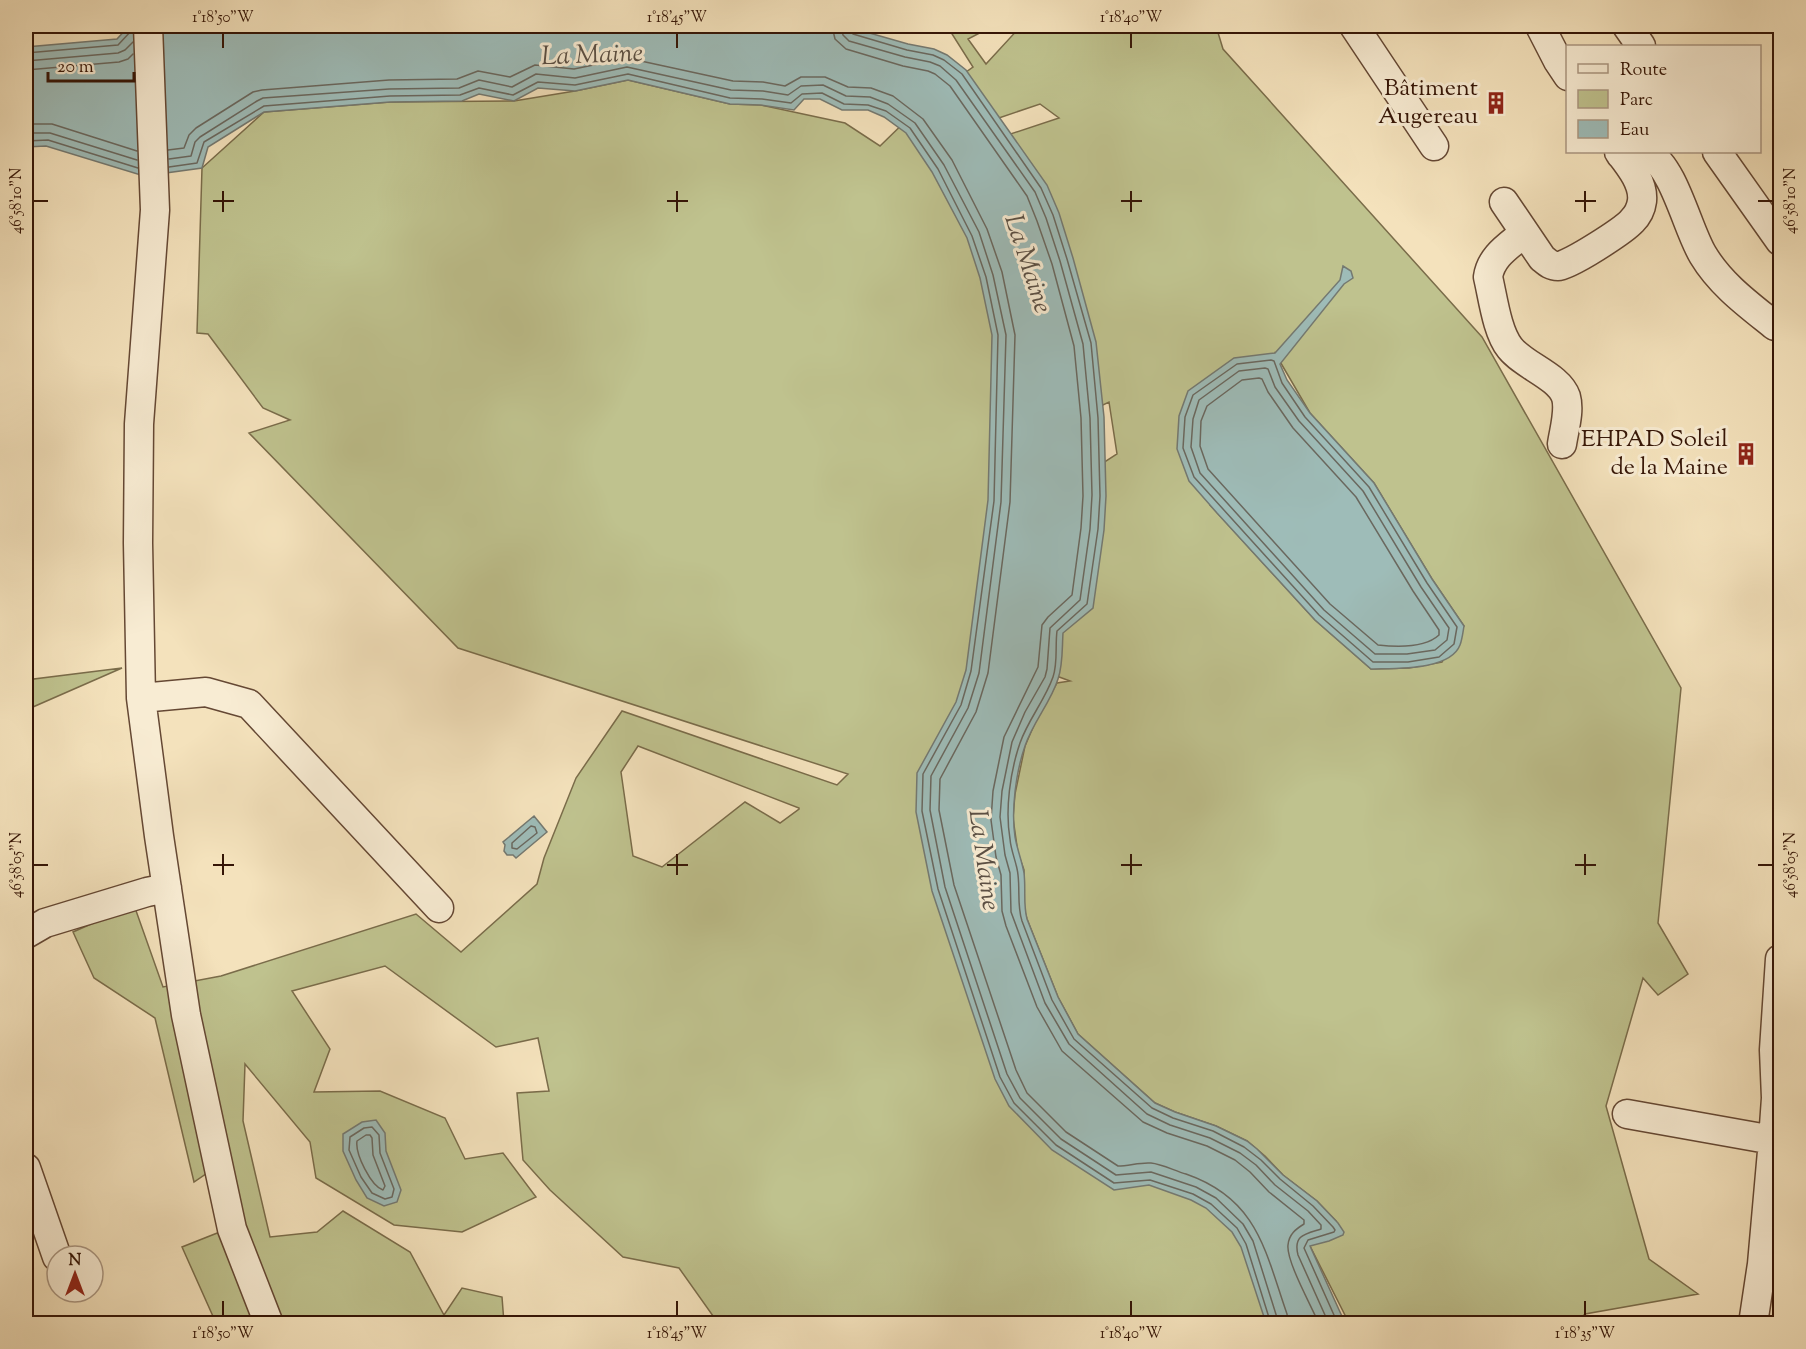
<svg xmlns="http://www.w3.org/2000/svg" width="1806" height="1349" viewBox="0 0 1806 1349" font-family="'Sorts Mill Goudy',serif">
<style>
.green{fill:#bfc28e;stroke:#7a6c4a;stroke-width:1.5;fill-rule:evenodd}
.water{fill:#9ebcb8;stroke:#747971;stroke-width:1.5}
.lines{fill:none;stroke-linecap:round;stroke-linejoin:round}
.shore{stroke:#6a685f;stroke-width:1.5}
.minor-casing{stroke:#654834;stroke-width:31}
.minor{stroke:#f8ecd3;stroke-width:28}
.ticks{fill:none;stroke:#351506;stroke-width:2}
.labels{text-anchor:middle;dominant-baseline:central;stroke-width:6;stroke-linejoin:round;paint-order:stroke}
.poi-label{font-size:24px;fill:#351506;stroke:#f8ecd3;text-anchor:end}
.water-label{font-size:26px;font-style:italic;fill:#5a4f44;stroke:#f8ecd3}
.neatline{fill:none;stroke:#351506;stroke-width:2}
.ticks-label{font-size:15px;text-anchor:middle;fill:#351506}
</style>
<rect width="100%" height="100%" fill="#f4e2bc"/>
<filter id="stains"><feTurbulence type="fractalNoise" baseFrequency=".00333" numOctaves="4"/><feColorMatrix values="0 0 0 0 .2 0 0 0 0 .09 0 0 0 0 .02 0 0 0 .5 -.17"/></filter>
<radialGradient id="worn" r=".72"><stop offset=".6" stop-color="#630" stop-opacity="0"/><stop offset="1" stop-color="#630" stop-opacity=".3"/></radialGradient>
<path class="green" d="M947,26h46l-25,13 18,25 35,-38h195l7,23 259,288 199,351 -23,235 30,51 -30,21 -15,-17 -37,128 43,153 49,35 -113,20 -9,9h-227l-39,-77 26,-25 -19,-20 -34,-26 -18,-19 -18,-15 -31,-15 -41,-14 -20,-9 -77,-69 -20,-37 -31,-78 -3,-11v-38l-6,-17 -5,-35 2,-24 10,-48 12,-28 20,-35 13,-2 -27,-10 43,-197 31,-20 -8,-52 -23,11 -59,47 -45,498 264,255 46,110h-574l-39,-55 -56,-11 -73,-67 -27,-30 -6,-67 32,-2 -11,-53 -42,9 -111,-81 -93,25 38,58 -16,43 66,-1 65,27 20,41 38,-6 33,44 -74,35 -68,-7 -78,-47 -6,-36 -65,-78 -2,57 27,116 47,-5 26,-21 67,41 34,63 18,-27 40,9 2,26h-288l-34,-76 63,-25 -17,-63 -34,23 -39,-164 -61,-40 -21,-46 61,-27 29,82 58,-11 195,-62 45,38 76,-68 7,-26 32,-80 46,-67 215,74 11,-11 -390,-126 -209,-215 41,-13 -27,-12 -55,-74 -11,-1 5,-165 62,-56 126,-10 124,-1 61,-10 53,-11 102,24 31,1 84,18 35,23 39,-38 37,44 103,-34 -19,-14 -56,19 -25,-46 14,-10zM1275,353l35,60 64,70 58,96 32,47 -22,36 -33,6 -38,1 -56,-49 -105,-115zM638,746l161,62v1l-19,14 -35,-21 -83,65 -29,-11 -12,-84z
M122,668l-96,42v-30z"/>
<path class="water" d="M129,26h716l63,18 26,5 13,6 19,15 81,115 12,28 14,45 23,84 8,75 2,79 -2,34 -11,78 -30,25c-1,16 0,32 -5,46 -7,23 -25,43 -33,67 -9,26 -14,63 -10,91 2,12 7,24 9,36 2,16 -1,31 3,46l31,78 20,37 77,69 20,9 41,14 31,15 10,8 26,26 34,26 21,22 6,9 -1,3 -14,6 -19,5 35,77h-79l-25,-76 -9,-15 -26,-24 -15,-8 -42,-15 -35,5 -62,-40 -43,-44 -14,-27 -63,-188 -16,-79 1,-39 39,-71 10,-32 22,-170 4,-165 -12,-57 -13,-40 -35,-66 -26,-39 -22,-16 -16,-7h-26l-22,-11h-16l-10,11 -33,-5 -31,-1 -102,-24 -53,11 -37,-3 -24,13 -35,-7 -17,7 -72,1 -126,10 -56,35 -6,21 -58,8 -98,-30 -20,1v-100l91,-8z
M1343,266l8,5 2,7 -9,6 -64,80 7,16 23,33 64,70 58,96 32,47c-1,6 -2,14 -4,19 -10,26 -66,23 -89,24l-56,-49 -98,-107 -28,-32 -12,-32 2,-33 9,-25 46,-33 41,-5 65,-73z
M534,816l13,16 -31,26 -3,-3h-6l-3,-4 1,-6 -2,-3z
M376,1120l9,13 1,18 15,39 -4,12 -13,4 -17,-8 -11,-18 -13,-29v-17l19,-12z"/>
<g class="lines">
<path class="shore" d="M832,26l3,13 11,10 57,17 25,5 7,3 15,12 77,110 10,25 15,43 22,82 7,72 2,78 -2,32 -9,67 -24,22 -6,8 -4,42 -34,70 -11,54 -2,29 5,37 5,18 1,36 4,15 31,81 25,44 81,71 24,11 40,13 28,14 15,12 19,20 35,28v4c-8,5 -15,10 -16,21 -2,16 24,62 31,79
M841,26l2,9 6,6 56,16 25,5 10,4 16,14 79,112 11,26 14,43 23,83 7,74 2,77 -2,34 -10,71 -30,28 -3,41 -2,8 -20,35 -13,30 -10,49 -2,26 5,38 5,18 1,39 34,91 24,41 78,70 23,11 40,13 30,15 16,12 19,20 33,26 13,14v4c-16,5 -28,6 -23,26l31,69
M848,26l1,5 4,3 54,16 26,5 11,5 18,14 79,114 12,27 14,44 24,84 7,75 2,78 -2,33 -11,75 -30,27c-2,15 1,31 -4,46 -8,23 -25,43 -33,66 -10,29 -15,67 -10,96 1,13 7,24 8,36 2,16 -1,31 4,46l30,79 22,39 78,69 21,10 40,13 31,16 17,13 19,19 33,27 20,21 2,3 -1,2 -26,8 -4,8 34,76
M26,53l92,-8 14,-15
M26,61l92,-8 7,-3 8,-8
M26,70l93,-8 9,-3 5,-5
M26,124h26l85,27
M26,133h24l87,27
M26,141l22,-1 90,28
M168,150l16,-2 5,-13 7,-7 57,-36 9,-2 127,-10 68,-1 21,-8 32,6 25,-12 39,4 53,-11 106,23 30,1 22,4 16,-9h24l23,10 23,1 22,8 30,23 29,41 35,69 15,43 13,63 -5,167 -22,171 -12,39 -36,67 -1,31 15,75 62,185 11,23 39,39 52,34c11,0 22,-4 33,-3 11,1 24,8 35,11 72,25 79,77 101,140l1,10
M169,159l22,-3 4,-14 5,-5 57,-36 6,-3 126,-9 70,-1 20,-8 33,7 24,-13 39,4 52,-11 104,23 32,1 25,4 13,-9 22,-1 23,11 24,1 18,7 27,19 29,42 35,67 14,43 13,60 -5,167 -22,171 -11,35 -37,68 -1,34 15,77 62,187 13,24 41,41 55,36 35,-3 45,15 20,11 27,26 10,17 26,83
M169,167l28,-4 7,-21 60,-36 126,-10 70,-1 19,-7 34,7 25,-13 37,3 53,-11 102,24 32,1 29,4 11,-9 20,-1 22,11 24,1 18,6 24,17 28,41 34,67 14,41 12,58 -4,166 -23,170 -10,34 -38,69 -1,37 16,78 62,188 14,26 42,42 58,38 36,-3 43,14 18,10 26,24 9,16 25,80
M1271,360l3,1 8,22 23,34 64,70 58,96 30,44 -3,17 -15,13 -31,5h-35l-54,-47 -125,-138 -11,-29 2,-31 8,-22 44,-31z
M1265,368l3,1 7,18 24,34 64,70 58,96 28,41 -2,12 -12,10 -28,4h-32l-51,-44 -124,-137 -9,-26 2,-28 6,-19 40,-29z
M1259,378l3,1 6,13 25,36 63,69 57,94 26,39v5c-14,13 -43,12 -61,10l-48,-41 -122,-135 -8,-23 1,-25 6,-15 35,-26z
M531,826l4,1 2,6 -20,16 -5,-1v-5z
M372,1127l7,8 1,18 14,36 -2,8 -7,2 -13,-6 -11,-16 -12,-27 1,-13 14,-9z
M366,1135h4l2,3 1,17 12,31 -2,4c-12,-4 -28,-36 -26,-49z"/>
<g class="minor-casing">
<path id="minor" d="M148,26l7,184 -16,214 -1,119 3,155 18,138 27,179 46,214 37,95
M1354,26l80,120
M1540,26l18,35 10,15
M1627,26l14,20
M1717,152l63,89
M1621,155c9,-1 20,-5 28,-1 25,13 39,77 54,101 18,30 46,50 72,71
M1504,202l38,56c6,5 9,8 16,8 11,0 66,-36 74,-45 6,-6 9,-12 10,-20 2,-18 -13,-36 -23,-49
M1524,233c-15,13 -33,23 -36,44 5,21 9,55 22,71 14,18 49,28 56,49 4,14 -2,33 -4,47
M141,698l65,-6 43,12 190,204
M26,934l19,-11 102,-31 20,-4
M1627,1114l146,26
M26,1168l31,89
M1753,1324l9,-60 11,-124 3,-42 -2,-48 6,-91"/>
</g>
<use href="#minor" class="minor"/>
</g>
<path class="ticks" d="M223,33v15M677,33v15M1131,33v15M223,191v21M677,191v21M1131,191v21M1585,191v21M33,201h15M213,201h21M667,201h21M1121,201h21M1575,201h21M1758,201h15M223,854v21M677,854v21M1131,854v21M1585,854v21M33,865h15M213,865h21M667,865h21M1121,865h21M1575,865h21M1758,865h15M223,1301v15M677,1301v15M1131,1301v15M1585,1301v15"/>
<defs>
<g id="building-bare" transform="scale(1.8)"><path d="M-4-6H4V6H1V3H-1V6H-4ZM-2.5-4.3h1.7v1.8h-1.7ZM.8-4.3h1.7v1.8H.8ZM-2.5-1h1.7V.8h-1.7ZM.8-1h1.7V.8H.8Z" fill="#8f2418" stroke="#f8ecd3" stroke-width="2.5" paint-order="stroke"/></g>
</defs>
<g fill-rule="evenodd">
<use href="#building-bare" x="1496" y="103"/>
<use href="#building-bare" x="1746" y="454"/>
</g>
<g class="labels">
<g class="poi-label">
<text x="1478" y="89">Bâtiment<tspan x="1478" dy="28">Augereau</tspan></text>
<text x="1728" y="440">EHPAD Soleil<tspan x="1728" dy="28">de la Maine</tspan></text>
</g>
<g class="water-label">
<text transform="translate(592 56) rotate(-2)">La Maine</text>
<text transform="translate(1027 264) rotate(72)">La Maine</text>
<text transform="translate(983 860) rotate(82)">La Maine</text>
</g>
</g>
<rect width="1806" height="1349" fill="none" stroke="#f4e2bc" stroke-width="66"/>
<rect x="1566" y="45" width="195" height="108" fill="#f8ecd3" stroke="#aa9681" stroke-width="1.5"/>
<rect x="1578" y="64" width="30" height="9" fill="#f8ecd3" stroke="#aa9681" stroke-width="1.5"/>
<text x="1620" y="75" font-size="18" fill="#351506">Route</text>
<rect x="1578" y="90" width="30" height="18" fill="#bfc28e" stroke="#aa9681" stroke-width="1.5"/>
<text x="1620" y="105" font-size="18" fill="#351506">Parc</text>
<rect x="1578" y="120" width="30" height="18" fill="#9ebcb8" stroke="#aa9681" stroke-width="1.5"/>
<text x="1620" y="135" font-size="18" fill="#351506">Eau</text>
<g transform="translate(75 1274)"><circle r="28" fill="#f8ecd3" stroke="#aa9681" stroke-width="1.5"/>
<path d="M0-4.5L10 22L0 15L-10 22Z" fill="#8f2418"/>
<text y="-9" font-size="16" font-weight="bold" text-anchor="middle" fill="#351506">N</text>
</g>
<path d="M48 72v9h86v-9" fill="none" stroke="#351506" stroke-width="3"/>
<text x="57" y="72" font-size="18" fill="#351506" stroke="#f8ecd3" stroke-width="4.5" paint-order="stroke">20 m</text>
<rect x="33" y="33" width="1740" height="1283" class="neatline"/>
<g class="ticks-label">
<text x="223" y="22">1°18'50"W</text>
<text x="677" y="22">1°18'45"W</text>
<text x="1131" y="22">1°18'40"W</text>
<text transform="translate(16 201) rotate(-90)" y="5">46°58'10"N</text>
<text transform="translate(1790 201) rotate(-90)" y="5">46°58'10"N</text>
<text transform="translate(16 865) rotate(-90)" y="5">46°58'05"N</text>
<text transform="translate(1790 865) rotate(-90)" y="5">46°58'05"N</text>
<text x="223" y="1338">1°18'50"W</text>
<text x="677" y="1338">1°18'45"W</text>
<text x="1131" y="1338">1°18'40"W</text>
<text x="1585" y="1338">1°18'35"W</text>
</g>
<rect width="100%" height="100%" filter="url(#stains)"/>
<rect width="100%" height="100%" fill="url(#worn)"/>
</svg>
